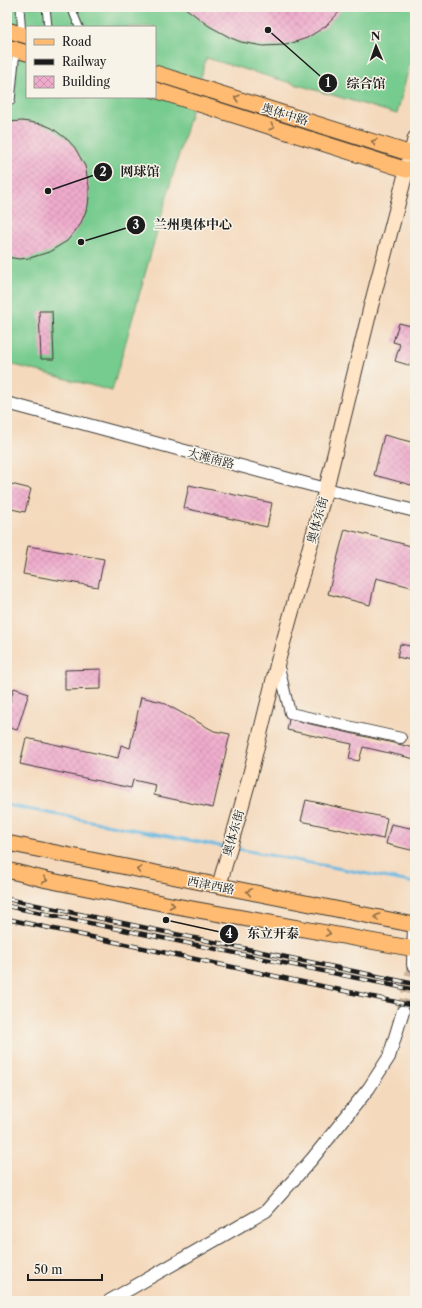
<svg xmlns="http://www.w3.org/2000/svg" width="422" height="1308" viewBox="0 0 422 1308" font-family="'Libre Caslon Text','Noto Serif SC',serif">
<style>
.grass{fill:#76cb8e;stroke:#497455;fill-rule:evenodd}
.lines{fill:none;stroke-linecap:round;stroke-linejoin:round}
.stream{stroke:#64b7e0;stroke-width:3}
.building{fill:url(#building-cross-hatch)}
.tertiary-tunnel{stroke:#c9b39c;stroke-width:12;stroke-dasharray:12 6;stroke-linecap:butt}
.pedestrian-casing{stroke:#3c3834;stroke-width:9}
.minor-casing{stroke:#3c3834;stroke-width:12}
.tertiary-casing{stroke:#3c3834;stroke-width:14}
.secondary-casing{stroke:#3c3834;stroke-width:16}
.primary-casing{stroke:#3c3834;stroke-width:17}
.pedestrian{stroke:#fff;stroke-width:7}
.minor{stroke:#fff;stroke-width:10}
.tertiary{stroke:#fff;stroke-width:12}
.secondary{stroke:#ffe4c6;stroke-width:14}
.primary{stroke:#febb71;stroke-width:15}
.rail-casing{stroke:#1c1c1c;stroke-width:4.5}
.rail{stroke:#f7f3e8;stroke-width:3;stroke-dasharray:9;stroke-linecap:butt}
.oneway{stroke:#8d6c46}
.labels{text-anchor:middle;dominant-baseline:central;stroke-width:3;stroke-linejoin:round;paint-order:stroke}
.street-label{font-size:12px;fill:#1c1c1c;stroke:#f7f3e8}
.leader{fill:none;stroke:#1c1c1c;stroke-width:1.5}
.callout-dot{fill:#1c1c1c;stroke:#f7f3e8;stroke-width:1.5}
.mark-label{font-size:12px;text-anchor:middle;font-weight:bold;fill:#fff}
.callout-label{font-size:13px;text-anchor:middle;font-weight:bold;fill:#1c1c1c;stroke:#f7f3e8;stroke-width:3;stroke-linejoin:round;paint-order:stroke}
</style>
<defs>
<pattern id="building-cross-hatch" width="8" height="8" patternUnits="userSpaceOnUse"><rect width="8" height="8" fill="#efabcc"/><path d="M0 0l8 8M0 8l8-8" fill="none" stroke="#cc93af"/></pattern>
</defs>
<rect width="100%" height="100%" fill="#f7f3e8"/>
<filter id="ink" filterUnits="userSpaceOnUse"><feTurbulence type="fractalNoise" baseFrequency=".025" numOctaves="2"/><feDisplacementMap in="SourceGraphic" scale="8" xChannelSelector="R" yChannelSelector="G"/><feConvolveMatrix kernelMatrix="1 2 1 2 8 2 1 2 1" color-interpolation-filters="sRGB"/></filter>
<filter id="wash" filterUnits="userSpaceOnUse"><feTurbulence type="fractalNoise" baseFrequency=".012" numOctaves="4" result="noise"/><feDisplacementMap in="SourceGraphic" scale="16" xChannelSelector="R" yChannelSelector="G"/><feGaussianBlur stdDeviation="0.9" result="paint"/><feColorMatrix in="noise" values="0 0 0 0 0 0 0 0 0 0 0 0 0 0 0 0 0 1.4 0 .05"/><feComposite in="paint" operator="in"/></filter>
<g filter="url(#wash)">
<rect width="100%" height="100%" fill="#f4d9bc"/>
<path class="grass" d="M7,7h408v36l-18,71 -191,-56 -94,333 -105,-28zM27,27h128v70h-128z"/>
<g class="lines">
<path class="stream" d="M7,805l218,42
M233,848l182,35"/>
</g>
<g id="blocks">
<path class="building" d="M184,7h160l-18,19 -19,12 -21,7 -23,1 -22,-4 -10,-4 -22,-12z
M22,121l20,3 10,4 16,12 7,8 10,18 4,20v10l-1,10 -8,19 -13,16 -18,11 -19,6 -11,1 -12,-2v-135z
M39,311h13l2,48h-13z
M399,323l16,4v40l-20,-6 5,-17 -7,-2z
M384,435l31,8v43l-41,-11z
M7,483l24,6 -6,23 -18,-4z
M189,485l83,18 -5,24 -83,-19z
M345,529l70,18v41l-39,-10 -6,27 -42,-11z
M28,546l76,13 -6,28 -75,-13z
M400,644l15,3v14l-18,-4z
M101,669v20l-36,1v-20z
M14,688l15,5 -12,37 -10,-3v-16z
M141,697l21,5 52,29 16,3 -17,74 -59,-13 2,-10 -23,-5 -2,8 -111,-24 6,-26 92,20 3,-13 9,3z
M289,719l126,29v11l-52,-12 -4,14 -10,-2 3,-15 -65,-14z
M306,800l81,18 -4,21 -82,-18z
M391,824l24,5v22l-29,-7z"/>
</g>
</g>
<g filter="url(#ink)">
<use href="#blocks" fill-opacity="0" stroke="#3c3834" stroke-width="1"/>
<g class="lines">
<path class="tertiary-tunnel" d="M403,1011l10,-46"/>
<g class="pedestrian-casing">
<path id="pedestrian" d="M20,7l2,28
M46,7l2,20
M71,7l8,20
M11,101l5,-51"/>
</g>
<g class="minor-casing">
<path id="minor" d="M278,663l12,50 111,25"/>
</g>
<g class="tertiary-casing">
<path id="tertiary" d="M7,403l319,86 89,22
M413,965l1,-40
M109,1301l157,-90 46,-52 57,-71 20,-31 14,-46"/>
</g>
<g class="secondary-casing">
<path id="secondary" d="M219,886l29,-103 30,-122 48,-172 45,-183 44,-168"/>
</g>
<g class="primary-casing">
<path id="primary" d="M7,30l20,6
M7,47l20,6
M155,73l260,82
M155,90l252,80
M7,843l408,82
M7,870l40,10 129,26 239,43"/>
</g>
<use href="#pedestrian" class="pedestrian"/>
<use href="#minor" class="minor"/>
<use href="#tertiary" class="tertiary"/>
<use href="#secondary" class="secondary"/>
<use href="#primary" class="primary"/>
<g class="rail-casing">
<path id="rail" d="M7,899l408,85
M7,906l408,84
M7,919l408,87"/>
</g>
<use href="#rail" class="rail"/>
</g>
<defs><path id="oneway-chevron" d="M-2-3.5L2.5 0L-2 3.5" fill="none" stroke-width="1.6" stroke-linecap="round" stroke-linejoin="round"/></defs>
<g class="oneway">
<use href="#oneway-chevron" transform="translate(237 98) rotate(-163)"/>
<use href="#oneway-chevron" transform="translate(272 127) rotate(18)"/>
<use href="#oneway-chevron" transform="translate(374 142) rotate(-163)"/>
<use href="#oneway-chevron" transform="translate(139 870) rotate(-169)"/>
<use href="#oneway-chevron" transform="translate(45 880) rotate(13)"/>
<use href="#oneway-chevron" transform="translate(249 892) rotate(-169)"/>
<use href="#oneway-chevron" transform="translate(172 905) rotate(11)"/>
<use href="#oneway-chevron" transform="translate(377 917) rotate(-169)"/>
<use href="#oneway-chevron" transform="translate(328 933) rotate(10)"/>
</g>
</g>
<g class="labels">
<g class="street-label">
<text transform="translate(285 114) rotate(17)">奥体中路</text>
<text transform="translate(211 458) rotate(15)">大滩南路</text>
<text transform="translate(317 520) rotate(-74)">奥体东街</text>
<text transform="translate(233 833) rotate(-74)">奥体东街</text>
<text transform="translate(211 885) rotate(11)">西津西路</text>
</g>
</g>
<path class="leader" d="M268 30L328 83M48 191L103 172M81 242L136 225M166 920L229 934"/>
<g class="callout-dot">
<circle cx="268" cy="30" r="4"/>
<circle cx="48" cy="191" r="4"/>
<circle cx="81" cy="242" r="4"/>
<circle cx="166" cy="920" r="4"/>
<circle cx="328" cy="83" r="10"/>
<circle cx="103" cy="172" r="10"/>
<circle cx="136" cy="225" r="10"/>
<circle cx="229" cy="934" r="10"/>
</g>
<g class="mark-label">
<text x="328" y="87">1</text>
<text x="103" y="176">2</text>
<text x="136" y="229">3</text>
<text x="229" y="938">4</text>
</g>
<g class="callout-label">
<text x="366" y="88">综合馆</text>
<text x="140" y="176">网球馆</text>
<text x="193" y="229">兰州奥体中心</text>
<text x="273" y="938">东立开泰</text>
</g>
<rect width="422" height="1308" fill="none" stroke="#f7f3e8" stroke-width="24"/>
<rect x="26" y="26" width="130" height="72" fill="#f7f3e8" stroke="#9f9d96"/>
<rect x="34" y="39" width="20" height="6" fill="#febb71" stroke="#9f9d96"/>
<text x="62" y="46" font-size="12" fill="#1c1c1c">Road</text>
<rect x="34" y="59" width="20" height="6" fill="#1c1c1c" stroke="#9f9d96"/>
<text x="62" y="66" font-size="12" fill="#1c1c1c">Railway</text>
<rect x="34" y="76" width="20" height="12" fill="url(#building-cross-hatch)" stroke="#9f9d96"/>
<text x="62" y="86" font-size="12" fill="#1c1c1c">Building</text>
<g transform="translate(376 46) rotate(358)" stroke="#f7f3e8" stroke-width="3" paint-order="stroke">
<path d="M0-3L7 15L0 10L-7 15Z" fill="#1c1c1c"/>
<text y="-6" font-size="11" font-weight="bold" text-anchor="middle" fill="#1c1c1c">N</text>
</g>
<path d="M28 1274v6h74v-6" fill="none" stroke="#1c1c1c" stroke-width="2"/>
<text x="34" y="1274" font-size="12" fill="#1c1c1c" stroke="#f7f3e8" stroke-width="3" paint-order="stroke">50 m</text>
</svg>
